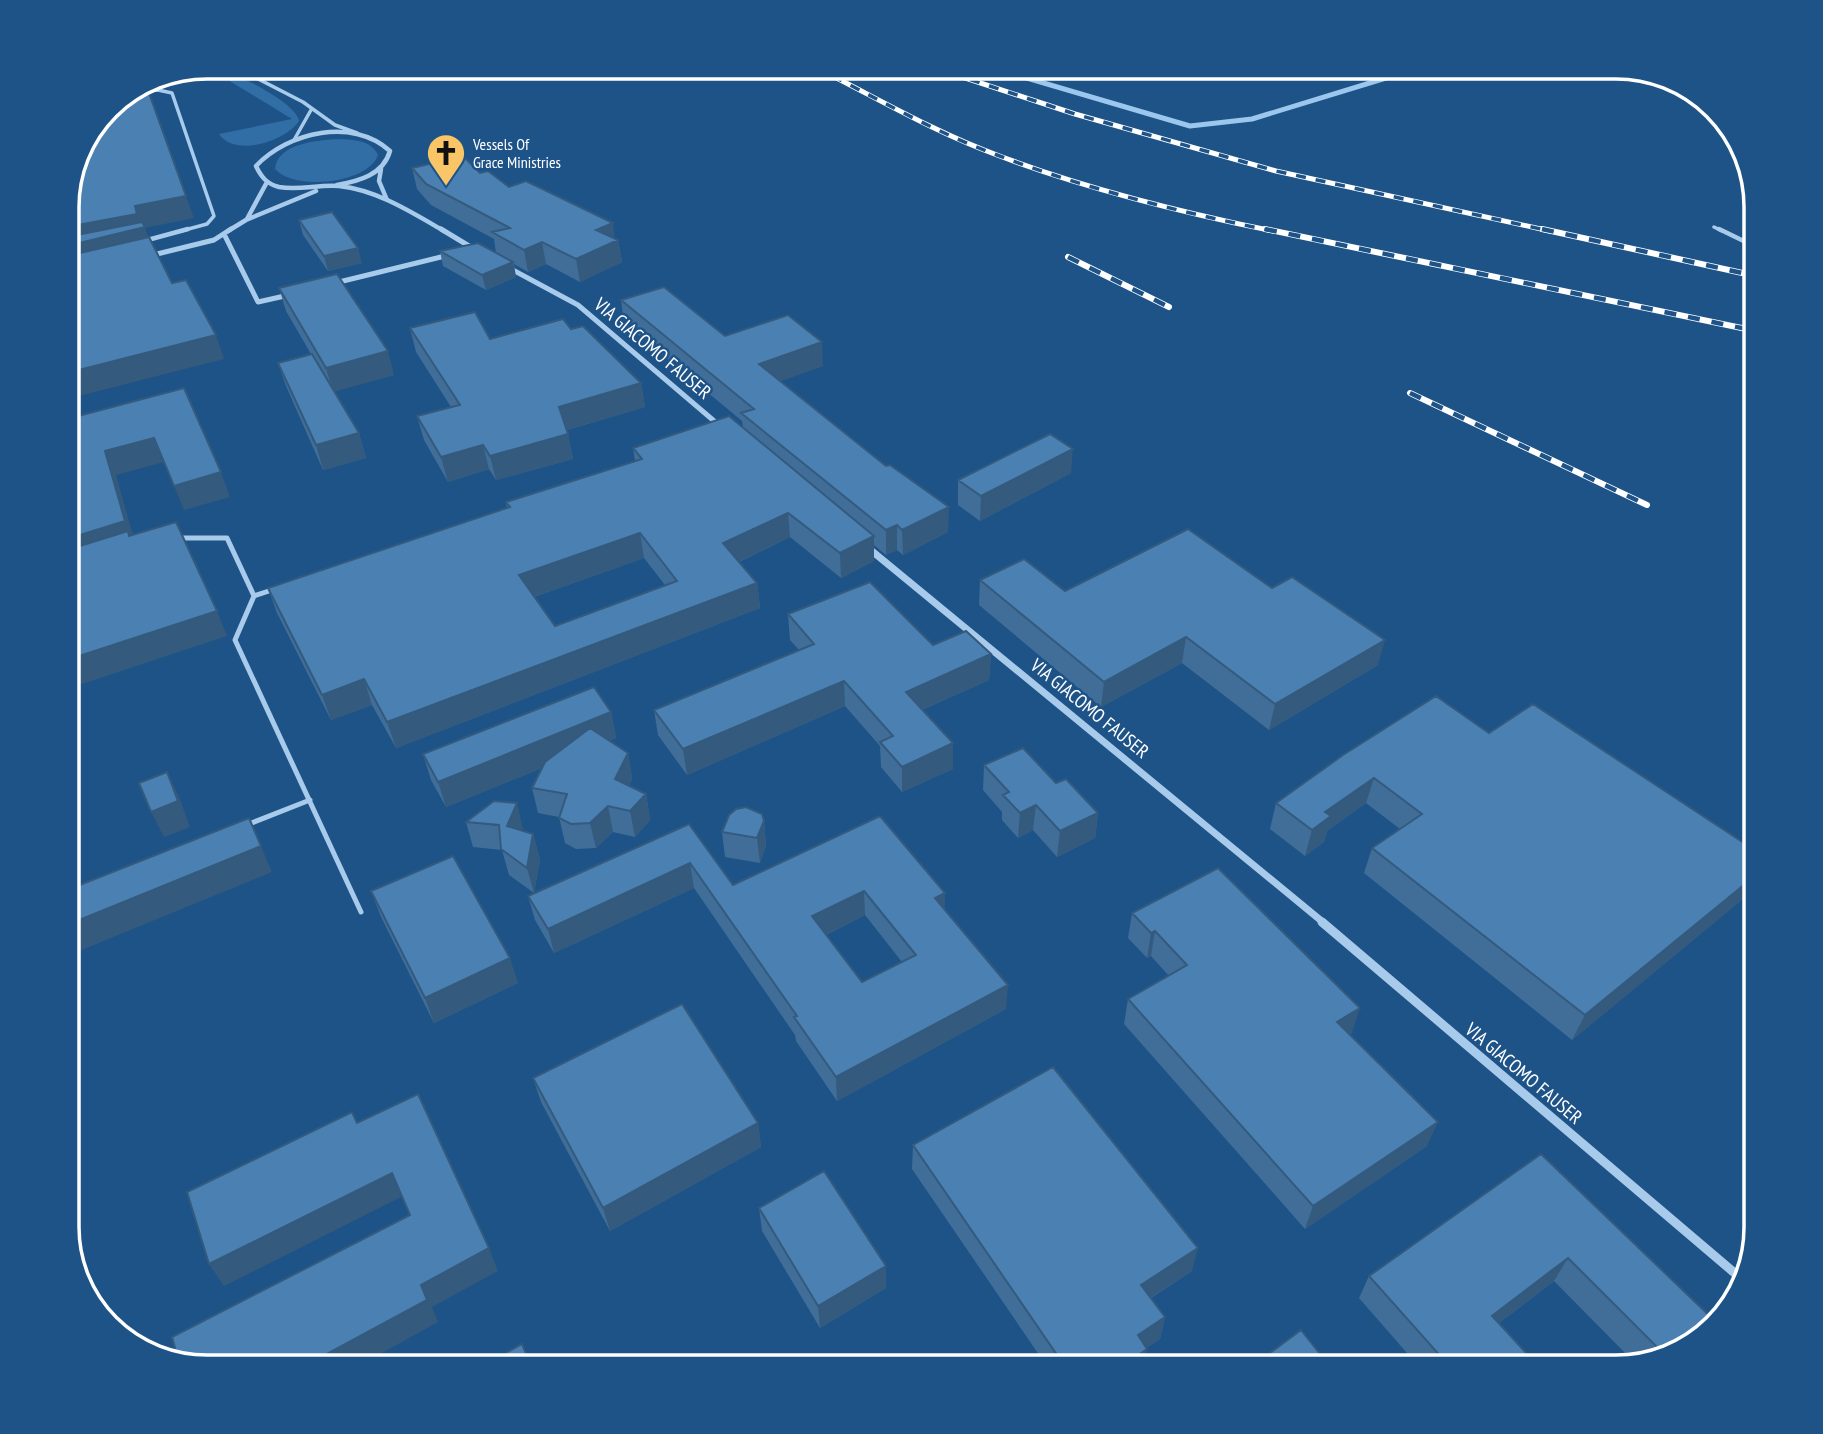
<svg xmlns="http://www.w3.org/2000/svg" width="1823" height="1434" viewBox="0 0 1823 1434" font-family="'PT Sans Narrow',sans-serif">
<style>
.green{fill:#316ea5}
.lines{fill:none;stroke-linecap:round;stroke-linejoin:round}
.stream{stroke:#9bc6ed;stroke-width:5}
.lane-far2{stroke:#a8cbeb;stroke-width:3.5}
.lane-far1{stroke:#a8cbeb;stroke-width:4.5}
.lane{stroke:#a8cbeb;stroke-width:5}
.street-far3{stroke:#a8cbeb;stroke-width:4.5}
.street-far2{stroke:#a8cbeb;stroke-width:5}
.street-far1{stroke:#a8cbeb;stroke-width:7}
.street{stroke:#a8cbeb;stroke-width:9}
.rail-far1-casing{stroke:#fff;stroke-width:5}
.rail-casing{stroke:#fff;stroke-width:6}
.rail-far1{stroke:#1e5388;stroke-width:3.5;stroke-dasharray:10;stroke-linecap:butt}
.rail{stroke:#1e5388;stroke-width:4.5;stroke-dasharray:12;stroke-linecap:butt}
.wall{fill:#406e99;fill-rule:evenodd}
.shaded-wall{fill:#345a7d}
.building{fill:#4a80b2;stroke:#345a7d;stroke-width:2;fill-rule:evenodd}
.labels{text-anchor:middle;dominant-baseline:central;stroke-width:5;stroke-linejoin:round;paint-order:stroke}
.far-poi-label{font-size:16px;fill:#fff;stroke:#1e5388;text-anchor:start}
.street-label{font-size:19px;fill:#fff;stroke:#1e5388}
.rim{fill:none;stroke:#fff;stroke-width:3.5}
</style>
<rect width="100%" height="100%" fill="#1e5388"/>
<path class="green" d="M206,67c19,-1 91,35 93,54 -13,20 -64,37 -80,13l73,-15 -82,-50 -34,4z
M339,139c15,1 32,1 39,16 -10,29 -84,36 -103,14 2,-26 44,-29 64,-30z"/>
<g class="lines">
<path class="stream" d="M989,67l201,59 62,-7 170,-52"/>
<path class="lane-far2" d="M235,67l68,35 32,23 22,8
M130,91l28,-1 14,3 42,123 -7,8 -26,7
M294,140l17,-30
M1714,227l8,4"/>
<path class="lane-far1" d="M1719,229l37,18
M144,241l44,-12"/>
<path class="lane" d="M176,538h51l27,58 21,-7
M254,596l-19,44 126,272
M244,826l66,-26"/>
<path class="street-far3" d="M1653,73l23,9
M381,169l-2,12 8,19
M337,185c22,-4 46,-10 53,-34 -37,-34 -102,-19 -134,15 5,11 11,18 23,21 20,4 40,-3 60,-1 38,4 72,26 105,45
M247,219l20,-37
M228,231l18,-11 70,-29"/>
<path class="street-far2" d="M441,229l33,20
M225,236l33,66 31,-7
M149,256l65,-16 17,-11
M509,268l69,37 142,121
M335,283l114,-28"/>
<path class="street-far1" d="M867,547l457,376"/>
<path class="street" d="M1322,922l422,359"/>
<g class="rail-far1-casing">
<path id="rail-far1" d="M815,67c60,30 119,65 182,88 89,34 183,57 276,76
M932,67l143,47 201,57 274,60"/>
</g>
<g class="rail-casing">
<path id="rail" d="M1265,229l491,102
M1542,229l214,47
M1068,257l101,50
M1410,393l237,112"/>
</g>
<use href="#rail-far1" class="rail-far1"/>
<use href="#rail" class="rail"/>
</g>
<path class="wall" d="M1545,66h71v2l-46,9z
M412,168l68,5 138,67 4,22 -42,20 -34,-18 -18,8 -14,-8 2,13 -30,13 -43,-24 -3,-15 56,2 -2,-14 -63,-34 -14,-16z
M299,220l63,43 -34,8 -25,-36z
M279,288l115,87 -60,16 25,42 7,25 -43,12 -37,-84 -8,-23 33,-9 -25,-43z
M621,300l104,36 98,30 -43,15 168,151 -45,23 -6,-5 -11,5 -12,-10v16l-33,17 -51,-41 -51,25 18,21 3,25 -364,140 -24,-43 -41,15 -54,-107 -9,-25 239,-80 -1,-6 129,-41 -2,-13 110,-21 -1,-6 -118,-98zM644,558l21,27 -110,41 -21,-29z
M410,328l80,11 81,-10 70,54 4,24 -78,23 6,29 -77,21 -7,-11 -41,13 -24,-42 -7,-24 34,-9 -35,-55z
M1071,473l-91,48 -22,-16v-25z
M980,580l85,11 207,-3 106,77 -109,65 -87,-67 -81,44 -122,-102z
M788,614l145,31 58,9 -2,26 -67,30 31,33v26l-51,23 -21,-25 -1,-21 -35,-40 -158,69 -29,-40 -4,-25 145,-60 -9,-10z
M611,712l5,26 -7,3 19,12 4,26 -3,7 17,8 4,26 -15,17 -22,-5 -17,16 -20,1 -11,-6 -6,-26 -21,-4 -6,-25 10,-20 -96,39 -15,-27 -8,-26z
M1489,733l267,118v37l-184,152 -208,-167 8,-25 28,-19 -34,-26 -39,28 -3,11 -19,14 -35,-27 6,-26z
M984,765l72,18 42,30 -3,25 -38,19 -24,-27 -15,8 -16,-18v-8l-19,-22z
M764,821l2,25 -6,17 -35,-6 -3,-25z
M466,822l57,7 -1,2 11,3 7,26 -6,33 155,-69 44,61 212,8 -1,16 62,100 -169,92 -41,-60 -1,-6 -101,-147 -140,65 -19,-33 -7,-24 6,-3 -25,-18 -7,-25 -29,-3zM865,915l37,47 -40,20 -36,-47z
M371,891l147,92 -84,40 -53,-106z
M1132,913l220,120 -3,1 78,112 -122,83 -181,-205 4,-25 41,-23 -18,-20 -4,2 -19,-20z
M533,1078l225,45 3,24 -151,84 -69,-129z
M913,1145l279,126 -41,27 14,19 -5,22 -14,9 1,1 -4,19h-95l-136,-199z
M1541,1154l137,199 -43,10 -81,-82 -55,42 41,45h-120l-61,-70 10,-22z
M759,1208l127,58v22l-66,40 -58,-97z"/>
<path class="shaded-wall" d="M1573,66h43v2l-46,9z
M186,196l8,22 -49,10 8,22 -86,21v-44l68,-21z
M613,223l2,19 3,-2 4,22 -42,20 -4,-23 20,-29z
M542,242l4,22 -18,8 -4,-22z
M358,248l4,15 -34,8 -4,-15z
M513,262l3,15 -30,13 -4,-15z
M216,335l8,24 -157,40v-26z
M822,342l1,24 -62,22 -2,-24z
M388,351l6,24 -61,17 -7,-24z
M641,383l4,24 -82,24 -4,-24z
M359,433l7,25 -43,12 -7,-25z
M568,434l5,25 -77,21 -6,-24z
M154,438l10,24 -48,13 20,71 -69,22v-29l38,-88z
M483,445l6,24 -41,13 -7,-25z
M1073,449l-2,24 -91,48 1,-25z
M221,472l9,25 -46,13 -10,-24z
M949,507l-1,25 -45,23 -1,-25z
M788,513l2,24 -65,31 -2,-25z
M897,525v25l-11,5v-25z
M640,533l4,25 -119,42 -6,-25z
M874,536v25l-33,17 -1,-25z
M757,583l3,25 -364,140 -9,-26z
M217,611l10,25 -160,53v-29z
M1186,637l-4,26 -81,44 3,-25z
M1385,640l-7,25 -109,65 6,-26z
M991,654l-2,26 -83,37v-25z
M364,679l8,26 -41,15 -9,-25z
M844,681l1,25 -158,69 -4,-26z
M611,712l5,26 -170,69 -8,-25z
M953,743v26l-51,23v-25z
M628,753l4,26 -12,26 -5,-26z
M167,772l12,25 11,30 -26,10 -13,-25z
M1374,778l-8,25 -39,28 -3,11 -19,14 7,-26 13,-18z
M646,794l4,26 -15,17 -5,-26z
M517,803l6,26 -9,23 -7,-26z
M1036,805l-3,25 -15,8 2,-25z
M608,806l5,26 -17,16 -6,-25z
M1098,813l-3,25 -38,19 3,-26z
M249,818l23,54 -205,84v-31z
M764,821l2,25 -6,17 -3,-25z
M533,834l7,26 -6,33 -7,-25z
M690,863l4,25 -140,65 -6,-24z
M1756,875v13l-184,152 13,-25z
M864,891l1,24 -52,26 -1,-25z
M945,893l-1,25 -9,-20z
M1155,931l-4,25 -4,2 4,-25z
M510,958l8,25 -84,40 -9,-25z
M1008,985l-2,24 -169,92 -1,-24z
M1360,1008l-8,25 -23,14 8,-25z
M1438,1122l-11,24 -122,83 8,-23z
M758,1123l3,24 -151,84 -7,-23z
M392,1173l11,23 -179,90 -15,-22z
M489,1248l9,23 -66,36 6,15 -83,46h-54l120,-83z
M1198,1248l-6,23 -56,36 5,-22z
M1568,1258l-14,23 -75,57 13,-22z
M886,1266v22l-66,40 -2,-22z
M1165,1317l-5,22 -28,18 6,-22z
M1147,1349l-4,19h-23z"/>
<path class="building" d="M145,82l41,114 -51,10 2,8 -70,13v-30l14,-52 33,-44z
M459,157l7,2 14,14 8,-2 21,16 17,-6 87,42 -17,7 22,10 -42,19 -34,-17 -18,8 -32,-18 18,-4 -84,-44 -14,-16z
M332,212l26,36 -34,8 -25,-36z
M142,222l3,5 -78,19v-9z
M149,237l23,46 14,-3 30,55 -149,38v-117z
M478,243l35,19 -31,13 -42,-24z
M337,274l51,77 -62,17 -47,-80z
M664,287l61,49 63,-21 34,27 -63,22 127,102 4,-1 59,42 -47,23 -5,-5 -11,5 -145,-117 13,-4 -133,-109z
M475,312l15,27 73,-20 8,10 12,-3 58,57 -82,24 9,27 -78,22 -7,-11 -42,12 -24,-41 43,-11 -50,-77z
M312,354l47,79 -43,12 -38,-82z
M184,388l37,84 -47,14 -20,-48 -49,13 20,70 -58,18v-120z
M729,416l145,120 -34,17 -52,-40 -65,30 34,40 -370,139 -23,-43 -42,16 -54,-107 242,-81 -4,-5 136,-43 -9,-11zM640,533l37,48 -122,45 -36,-51z
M1050,434l23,15 -92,47 -23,-16z
M176,522l41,89 -150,49v-110l61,-19 1,5z
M1188,529l84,59 20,-11 93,63 -110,64 -89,-67 -82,45 -124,-102 44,-21 41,32z
M870,582l63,63 33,-14 25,23 -85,38 47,51 -51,24 -22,-25 13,-6 -49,-55 -161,68 -29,-39 160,-66 -26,-30z
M594,687l17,25 -173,70 -15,-28z
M1436,696l53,37 44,-29 223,147v24l-171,140 -213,-167 50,-34 -48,-36 -49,34 6,4 -19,14 -36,-27 67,-48z
M590,728l38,25 -13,26 31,15 -16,17 -22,-5 -18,17 -19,1 -12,-6 8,-24 -35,-6 13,-26z
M1023,748l33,35 10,-4 32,34 -38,18 -24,-26 -16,8 -17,-18 6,-3 -25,-27z
M167,772l11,29 -27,11 -12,-29z
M494,801l23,2 -10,23 26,8 -6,34 -26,-19 -2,-24 -33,-3z
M746,807l16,7 2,7 -7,17 -35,-6 7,-17 7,-6z
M880,816l65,77 -10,5 73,87 -172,92 -42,-60 3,-1 -107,-153 -142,66 -20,-33 161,-72 44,61zM864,891l52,64 -54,27 -50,-66z
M249,818l12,28 -194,79v-35z
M453,856l57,102 -85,40 -54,-107z
M1218,868l142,140 -23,14 101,100 -125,84 -185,-207 59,-34 -32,-34 -4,2 -19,-20z
M682,1004l76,119 -155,85 -70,-130z
M1053,1067l145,181 -57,37 24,32 -27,18 9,14 -27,19h-54l-153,-223z
M418,1094l71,154 -68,37 6,15 -126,68 -95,-1 -27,-4 -7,-26 238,-122 -18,-42 -183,91 -22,-72 165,-80 5,11z
M1541,1154l176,169 -39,30 -12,3 -98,-98 -76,58 48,52h-89l-82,-92z
M824,1171l62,95 -68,40 -59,-98z
M1301,1330l30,38h-81z
M522,1344l10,24h-53z"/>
<defs>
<g id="church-pin" transform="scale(2.0125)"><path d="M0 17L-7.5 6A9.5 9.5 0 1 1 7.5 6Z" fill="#fac567" stroke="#1e5388"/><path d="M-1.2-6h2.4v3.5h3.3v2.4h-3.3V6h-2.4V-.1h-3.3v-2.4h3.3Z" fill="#111"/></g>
</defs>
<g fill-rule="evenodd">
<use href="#church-pin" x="446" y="153"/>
</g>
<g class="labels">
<g class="far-poi-label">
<text x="473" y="144">Vessels Of<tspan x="473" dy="18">Grace Ministries</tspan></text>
</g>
<g class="street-label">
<text transform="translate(653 348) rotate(40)">VIA GIACOMO FAUSER</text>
<text transform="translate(1090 708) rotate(39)">VIA GIACOMO FAUSER</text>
<text transform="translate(1524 1073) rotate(40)">VIA GIACOMO FAUSER</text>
</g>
</g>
<path d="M0 0H1823V1434H0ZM207 79H1616A128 128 0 0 1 1744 207V1227A128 128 0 0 1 1616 1355H207A128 128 0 0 1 79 1227V207A128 128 0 0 1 207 79Z" fill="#1e5388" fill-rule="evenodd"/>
<path class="rim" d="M207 79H1616A128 128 0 0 1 1744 207V1227A128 128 0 0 1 1616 1355H207A128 128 0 0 1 79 1227V207A128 128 0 0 1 207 79Z"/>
</svg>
